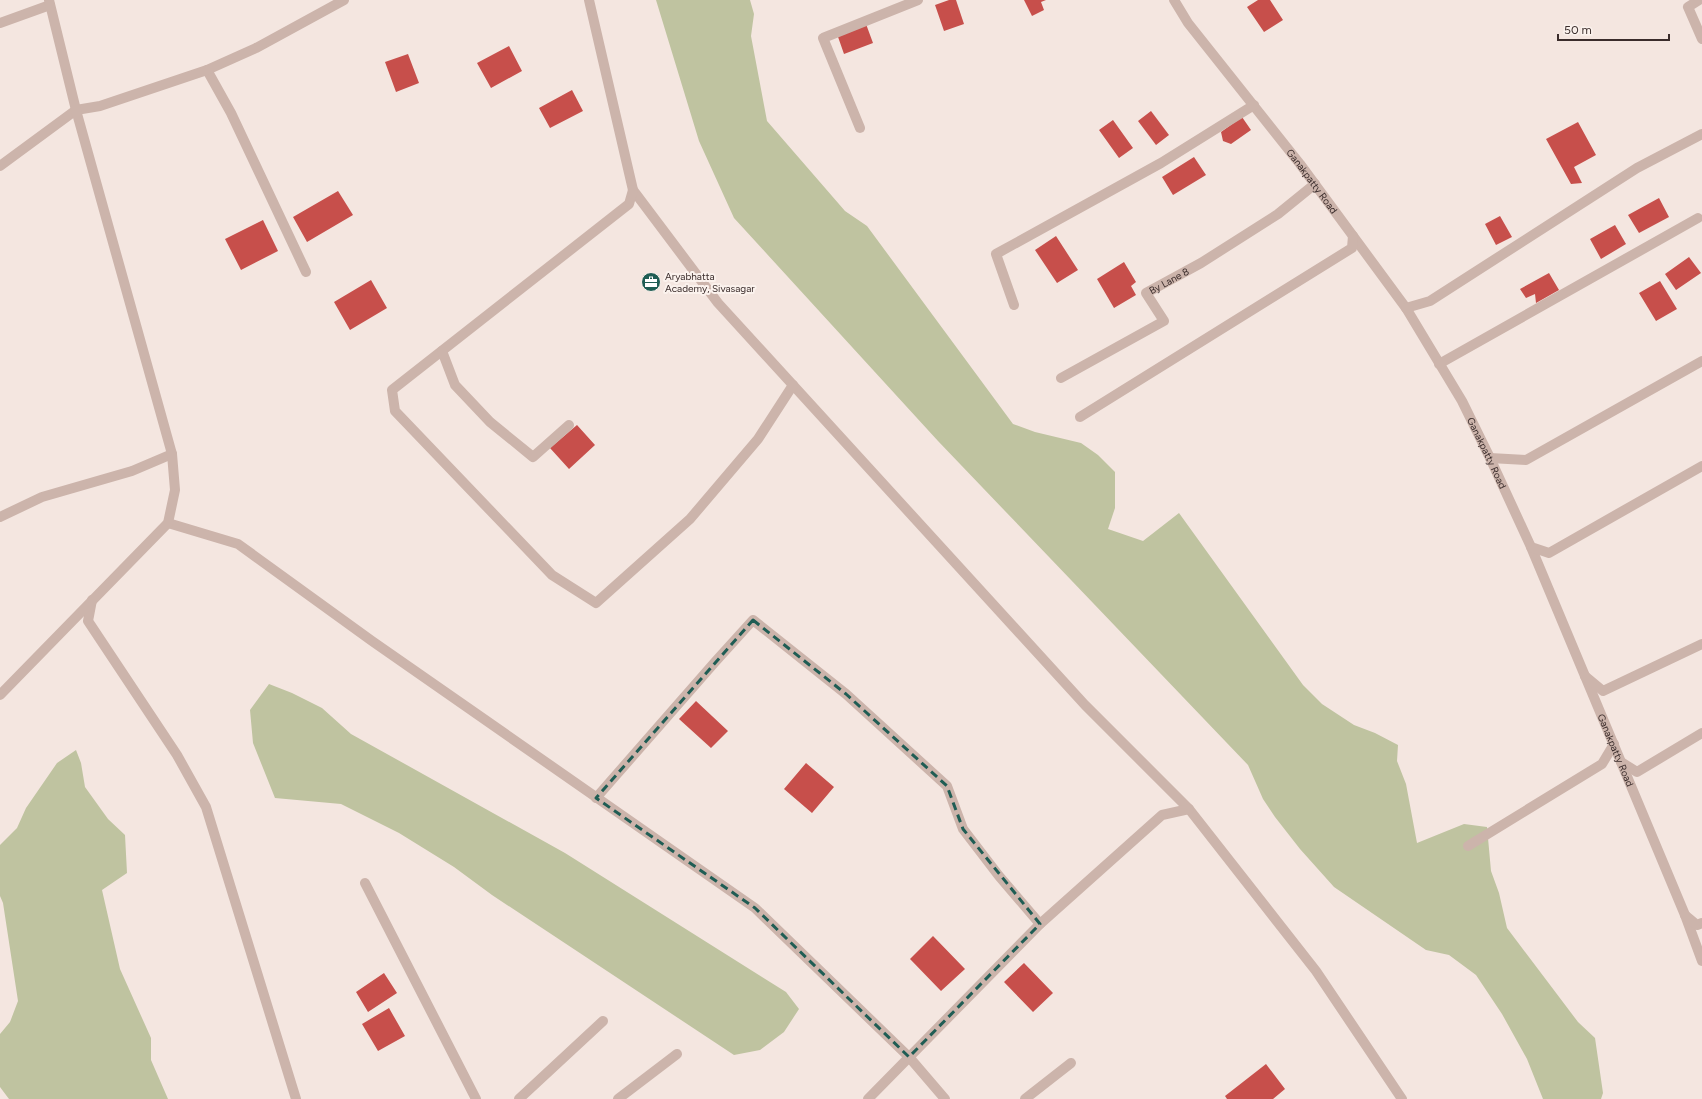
<svg xmlns="http://www.w3.org/2000/svg" width="1702" height="1099" viewBox="0 0 1702 1099" font-family="Figtree,sans-serif">
<style>
.green{fill:#bfc3a0}
.building{fill:#c74f4b}
.lines{fill:none;stroke-linecap:round;stroke-linejoin:round}
.street{stroke:#ccb4ab;stroke-width:10}
.marked{fill:none;stroke:#1f5d54;stroke-width:3;stroke-dasharray:8 5;stroke-linejoin:round}
.labels{text-anchor:middle;dominant-baseline:central;stroke-width:4;stroke-linejoin:round;paint-order:stroke}
.street-label{font-size:10px;fill:#3a2c2b;stroke:#fbf2ed}
.poi-label{font-size:10px;fill:#3a2c2b;stroke:#fbf2ed;text-anchor:start}
</style>
<rect width="100%" height="100%" fill="#f4e6e0"/>
<path class="green" d="M656,0h94l4,14 -3,22 16,85 78,90 22,15 146,198 22,8 46,11 17,12 17,17v36l-7,21 35,12 36,-28 124,172 19,19 32,21 21,8 23,12 -1,16 9,23 11,59 47,-19 23,3 4,44 8,22 8,35 71,94 17,16 8,55 -2,6h-58l-16,-40 -25,-45 -26,-39 -27,-20 -23,-5 -92,-63 -34,-38 -25,-32 -12,-18 -15,-34 -310,-324 -204,-223 -35,-77z
M269,684l23,9 30,15 29,26 214,119 221,139 13,17 -15,23 -24,18 -26,5 -242,-160 -38,-28 -55,-34 -58,-29 -66,-6 -22,-55 -3,-33z
M76,750l5,13 4,24 23,32 17,16 2,38 -25,17 18,79 31,69v22l17,39h-159l-9,-12v-53l10,-12 8,-21 -15,-98 -3,-7v-51l17,-17 9,-20 31,-45z"/>
<path class="building" d="M949,0h7l8,24 -20,7 -9,-26z
M1024,0h22l-5,2 3,8 -12,6z
M1258,0h12l13,20 -19,12 -17,-25z
M866,24l7,19 -29,11 -7,-20z
M509,46l13,25 -31,17 -14,-25z
M408,54l11,29 -23,9 -11,-30z
M572,90l11,21 -33,17 -11,-20z
M1151,111l18,24 -13,10 -18,-24z
M1242,117l9,13 -20,14 -8,-3 -2,-9z
M1113,120l20,28 -14,10 -20,-28z
M1578,122l18,33 -22,12 8,16 -11,1 -25,-45z
M1194,157l12,18 -33,20 -11,-18z
M338,191l15,24 -46,27 -14,-25z
M1659,198l10,19 -30,16 -11,-18z
M1500,216l12,21 -16,8 -11,-21z
M263,220l15,31 -37,19 -16,-31z
M1615,225l11,19 -25,15 -11,-20z
M1056,236l22,34 -21,13 -22,-33z
M1689,257l12,16 -25,17 -11,-16z
M1124,262l12,20 -5,4 5,9 -22,13 -17,-29z
M1549,273l10,17 -23,13 -1,-9 -9,4 -6,-9z
M371,280l16,28 -37,22 -16,-28z
M1660,281l17,28 -21,12 -17,-28z
M577,425l18,20 -26,24 -19,-21z
M696,701l32,30 -17,17 -32,-29z
M806,763l28,24 -22,26 -28,-24z
M933,936l32,33 -24,22 -31,-32z
M1024,963l29,30 -20,19 -29,-30z
M384,973l13,20 -29,19 -12,-20z
M389,1008l16,28 -27,15 -16,-27z
M1266,1064l19,25 -12,10h-46l-2,-3z"/>
<g class="lines">
<g class="street">
<path d="M589,0l44,190 85,113 367,402 104,104 127,162 86,128"/>
<path id="s1" d="M1174,0l14,23 112,141 106,144 56,93 28,57 41,89 154,368 17,46"/>
<path d="M1699,0l-11,7 14,32"/>
<path d="M0,23l50,-18"/>
<path d="M207,70l24,43 75,159"/>
<path d="M860,128l-37,-90 95,-38"/>
<path d="M0,166l76,-56 24,-4 107,-36 49,-22 88,-48"/>
<path d="M633,190l-4,14 -237,186 3,21 157,164 44,28 94,-84 68,-80 35,-54"/>
<path d="M1014,305l-18,-51 165,-91 93,-58"/>
<path d="M1406,308l24,-7 207,-133 65,-34"/>
<path d="M442,351l13,34 35,37 43,35 36,-32"/>
<path d="M1439,364l259,-146"/>
<path id="s2" d="M1061,378l103,-57 -18,-28 55,-30 77,-49 37,-30"/>
<path d="M1080,417l272,-169 1,-12"/>
<path d="M1490,458l36,2 176,-99"/>
<path d="M0,517l42,-20 90,-26 40,-17"/>
<path d="M168,523l70,21 134,97 383,267 154,149 36,42"/>
<path d="M1531,547l18,6 153,-87"/>
<path d="M92,600l-4,21 89,134 29,52 90,292"/>
<path d="M1585,676l18,15 99,-47"/>
<path d="M0,695l168,-172 7,-33 -3,-36 -96,-344 -27,-110"/>
<path d="M1621,762l16,10 65,-39"/>
<path d="M596,798l119,-136 38,-42 93,74 101,92 16,43 36,47 41,48"/>
<path d="M1468,846l134,-82 12,-20"/>
<path d="M365,883l111,216"/>
<path d="M1685,915l12,10 5,-2"/>
<path d="M519,1099l84,-78"/>
<path d="M618,1099l59,-45"/>
<path d="M868,1099l172,-175 122,-109 27,-6"/>
<path d="M1025,1099l46,-36"/>
</g>
</g>
<path class="marked" d="M753,620l93,74 101,92 16,43 77,95 -131,133 -154,-149 -159,-110z"/>
<defs>
<g id="office-disc" transform="scale(1)"><circle r="9.5" fill="#1f5d54" stroke="#fbf2ed"/><path d="M-6-3h4V-5.5h4V-3h4V5H-6ZM-1-4.5V-3h2v-1.5ZM-6 0V1H6V0Z" fill="#fff"/></g>
</defs>
<g fill-rule="evenodd">
<use href="#office-disc" x="651" y="282"/>
</g>
<g class="labels">
<g class="street-label">
<text stroke="none"><textPath href="#s1" startOffset="228">Ganakpatty Road</textPath></text>
<text stroke="none"><textPath href="#s2" startOffset="177">By Lane 8</textPath></text>
<text stroke="none"><textPath href="#s1" startOffset="552">Ganakpatty Road</textPath></text>
<text stroke="none"><textPath href="#s1" startOffset="876">Ganakpatty Road</textPath></text>
</g>
<g class="poi-label">
<text x="665" y="276">Aryabhatta<tspan x="665" dy="12">Academy, Sivasagar</tspan></text>
</g>
</g>
<path d="M1558 34v6h111v-6" fill="none" stroke="#3a2c2b" stroke-width="2"/>
<text x="1564" y="34" font-size="12" fill="#3a2c2b" stroke="#fbf2ed" stroke-width="3" paint-order="stroke">50 m</text>
</svg>
